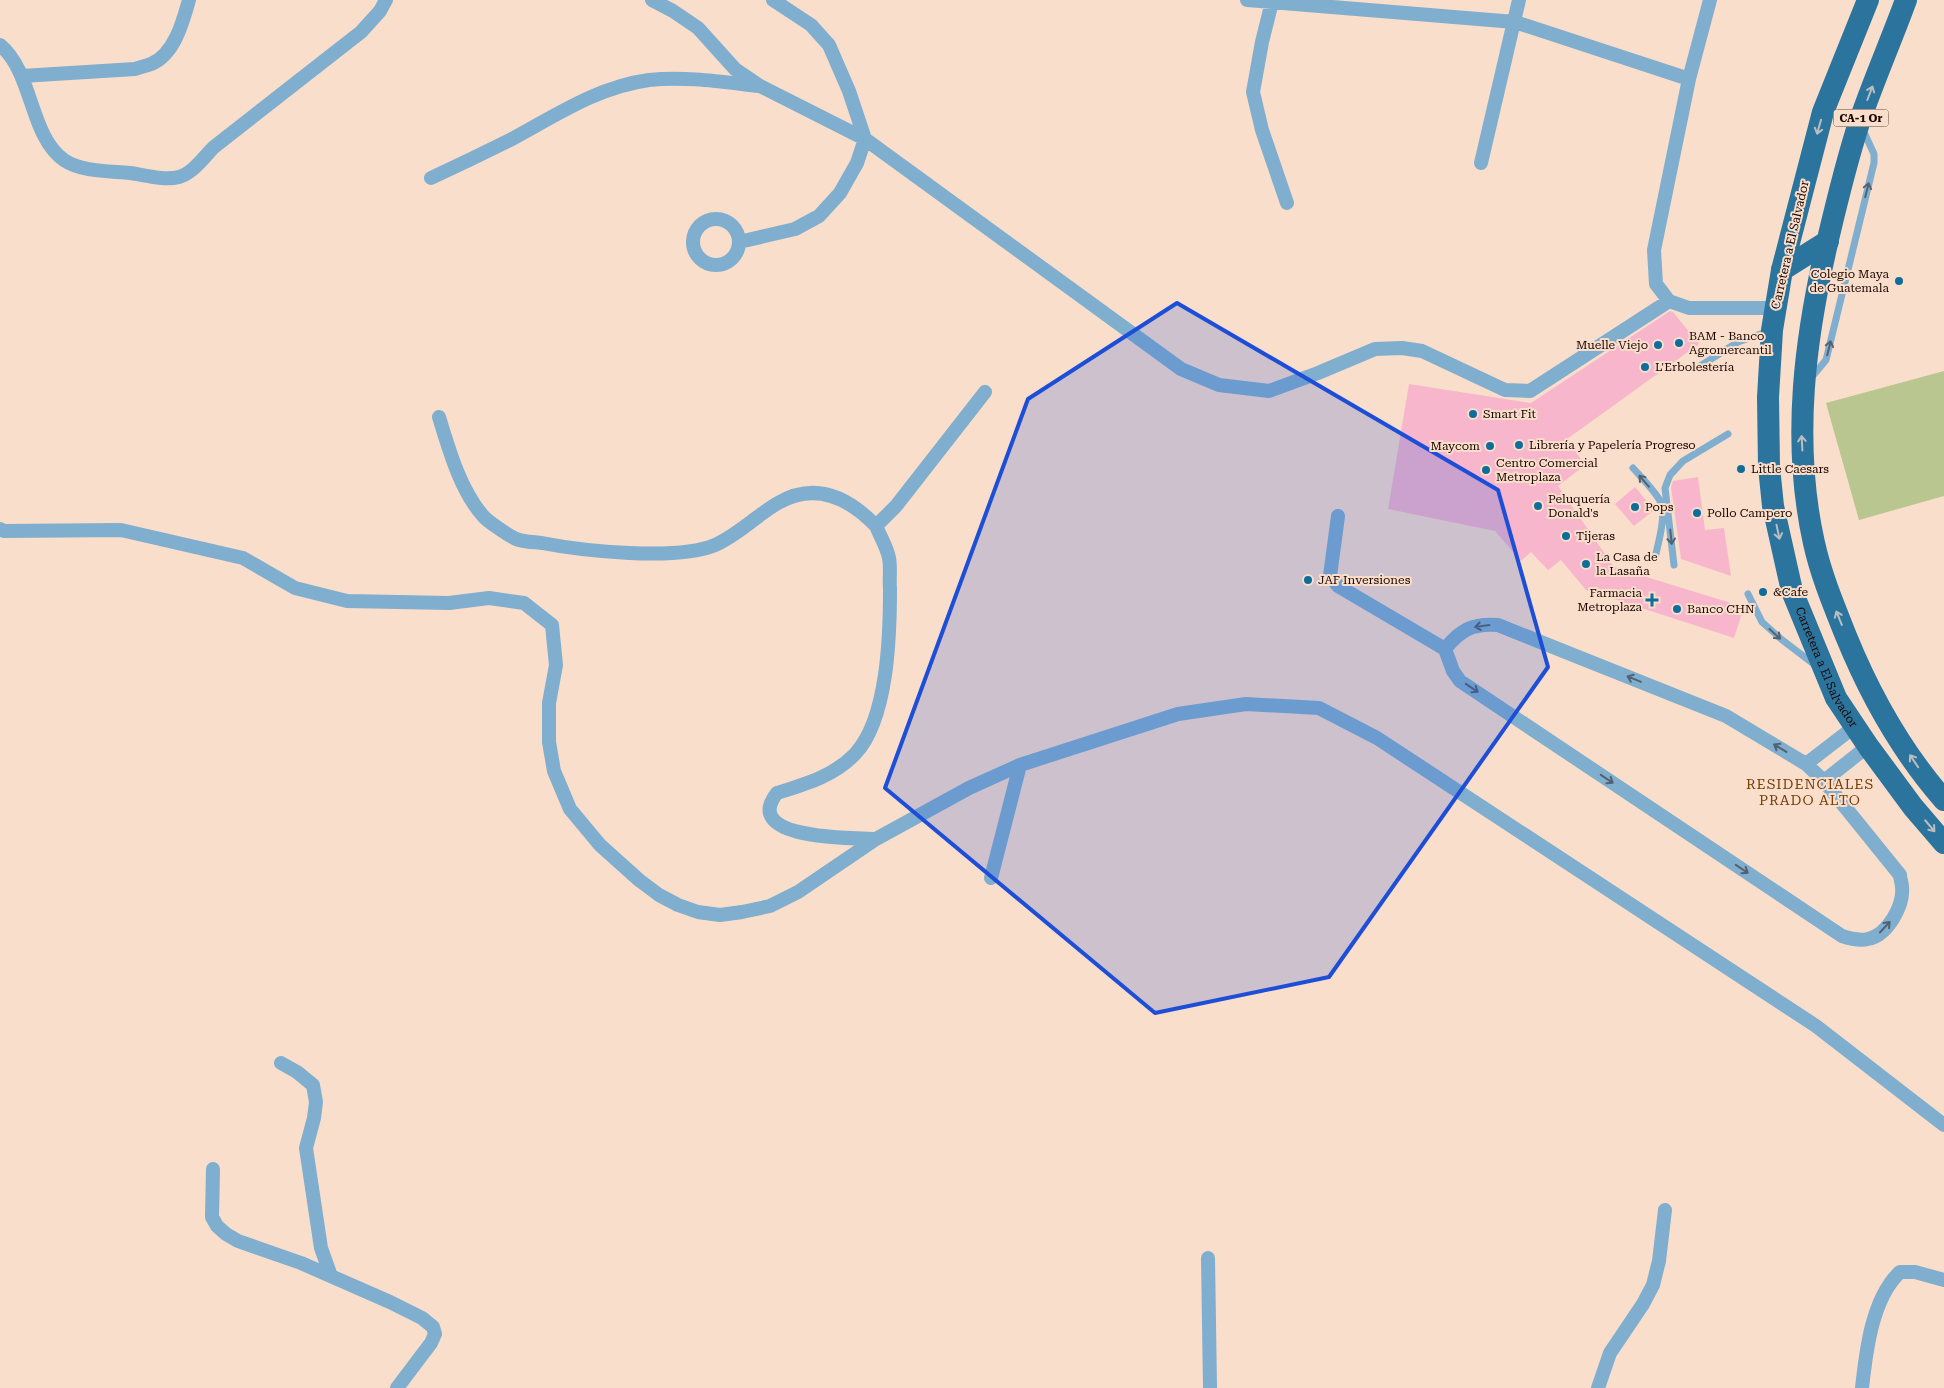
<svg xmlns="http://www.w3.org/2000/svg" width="1944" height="1388" viewBox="0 0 1944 1388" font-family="'Roboto Serif',serif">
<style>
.green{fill:#bac68f}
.building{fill:#f7b6cb}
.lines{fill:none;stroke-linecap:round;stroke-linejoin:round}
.service{stroke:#7faece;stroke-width:7}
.minor{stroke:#7faece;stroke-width:14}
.trunk{stroke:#2a749e;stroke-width:22}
.oneway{stroke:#bbbebe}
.oneway2{stroke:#526271}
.marked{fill:#1d4ed8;fill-opacity:0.2;stroke:#1d4ed8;stroke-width:4;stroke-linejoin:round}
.poi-dot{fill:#0f6d9b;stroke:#f9decb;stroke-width:2}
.labels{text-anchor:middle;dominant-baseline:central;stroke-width:4;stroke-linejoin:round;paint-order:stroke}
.shield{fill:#f9decb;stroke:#5e473d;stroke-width:1}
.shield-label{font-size:11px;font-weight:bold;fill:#1b0600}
.street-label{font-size:12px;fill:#1b0600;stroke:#f9decb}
.poi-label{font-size:12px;fill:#1b0600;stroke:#f9decb;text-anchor:start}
.neighbourhood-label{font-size:14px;letter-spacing:1px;fill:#784008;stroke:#f9decb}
</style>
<rect width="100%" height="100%" fill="#f9decb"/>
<path class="green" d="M1944,371v125l-85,24 -33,-117z"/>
<path class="building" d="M1670,311l3,1 26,32 -132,95 18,26 -27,21 56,81 130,40 -10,31 -148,-48 -25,-30 -13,10 -17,-18 -10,9 -26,-30 -107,-22 21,-125 122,19z
M1698,477l7,53 19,-2 7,48 -50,-17 -10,-72 2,-6z
M1635,487l19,23 -20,16 -19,-22z"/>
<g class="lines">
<path class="service" d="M1697,368l41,-26 31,-11
M1811,378l15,-18 48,-197v-9l-11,-24
M1633,468c9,10 19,20 26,31 9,13 -1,44 -4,59
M1674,565l-9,-77 5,-13 13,-14 45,-27
M1748,594l14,28 19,17 34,26"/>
<path class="minor" d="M652,0l21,11 25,17 37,41 25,17 105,53 316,230 38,16 50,6 49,-18 57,-24 27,-1 20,3 83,39 25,1 139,-90
M1247,0l268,22 174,57
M1710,0l-21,79 -35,171 2,34 13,17 20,7h86
M1272,2l-10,40 -9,50 9,38 25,73
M0,45c33,27 30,92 64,115 17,12 46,11 66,13 15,2 34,8 49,4 14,-4 25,-20 35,-30l147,-115 19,-21 6,-11
M22,76l113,-7c5,-2 11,-3 16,-5 23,-9 32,-42 38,-64
M1481,163l38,-163
M431,178c26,-12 53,-25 79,-38 45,-24 87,-53 139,-60 37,-4 74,2 110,6
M693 242a23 23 0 1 1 46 0a23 23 0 1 1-46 0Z
M739,242l56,-13 24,-13 21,-23 17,-30 8,-24 -16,-48 -20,-46 -18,-20 -38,-25
M439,417c10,33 22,75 45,100 6,6 24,18 32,22 7,3 18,3 26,4 41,8 135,18 173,2 23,-10 42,-30 63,-42 38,-22 71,-5 98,23
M1338,516l-8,60 8,10 107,63 8,22 7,10 382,255c9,3 17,5 26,3 20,-4 36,-34 34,-52 0,-4 -2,-8 -2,-12l-76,-94 -18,-17 -80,-48 -228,-91c-25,-2 -38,5 -53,24
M0,529l4,2 117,-1 122,28 52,30 52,13 102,2 40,-5 35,5 28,22 4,40 -7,38v39l5,29 16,38 30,36 39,35 20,15 19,10 20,7 22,3 22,-3 28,-6 28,-14 78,-53 93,-51 51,-23 158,-51 68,-10 73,4 58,30 439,288 128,99
M1806,764l48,-37
M1824,781l44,-35
M876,839c-23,-1 -136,1 -99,-46 29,-9 57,-17 78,-39 33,-35 35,-119 35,-165 -1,-10 1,-22 -1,-31 -2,-11 -9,-22 -13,-32l20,-20 89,-114
M991,878l29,-113
M281,1063l16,9 16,13 3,17 -2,16 -8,30 15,100 10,28
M213,1169l-1,48 5,9 9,8 12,7 63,22 89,39 32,16 11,9 2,7 -4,9 -34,45
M1208,1258l2,130
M1598,1388l12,-35 33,-49 10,-19 6,-24 6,-51
M1862,1388c4,-37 10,-90 38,-116h15l29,8"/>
<g class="trunk">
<path id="s1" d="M1868,0l-45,112 -41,158 -10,60 -4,67 1,70 4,39 19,85 44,107 32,48 45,61 31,36"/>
<path d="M1906,0c-15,41 -33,82 -47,123 -12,37 -21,74 -30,112 -24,101 -38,205 -15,308 7,32 20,63 32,93 24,59 56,116 98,164"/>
<path d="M1782,270l46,-29"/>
</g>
</g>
<defs><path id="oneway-shaft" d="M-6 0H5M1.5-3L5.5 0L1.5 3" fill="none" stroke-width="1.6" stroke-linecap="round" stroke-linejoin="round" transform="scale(1.25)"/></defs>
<g class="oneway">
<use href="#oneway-shaft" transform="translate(1870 93) rotate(-69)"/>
<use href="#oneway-shaft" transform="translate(1819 127) rotate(106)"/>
<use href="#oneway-shaft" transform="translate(1802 443) rotate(-93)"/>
<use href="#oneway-shaft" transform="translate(1778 532) rotate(78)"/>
<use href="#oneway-shaft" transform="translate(1839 618) rotate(-112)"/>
<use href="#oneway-shaft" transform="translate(1914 761) rotate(-124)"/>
<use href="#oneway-shaft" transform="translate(1930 826) rotate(50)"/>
</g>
<g class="oneway2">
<use href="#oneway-shaft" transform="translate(1867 190) rotate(-76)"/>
<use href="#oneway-shaft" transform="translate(1829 348) rotate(-76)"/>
<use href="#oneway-shaft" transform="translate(1644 481) rotate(-131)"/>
<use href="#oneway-shaft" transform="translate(1671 537) rotate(84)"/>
<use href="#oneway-shaft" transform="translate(1482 626) rotate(172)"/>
<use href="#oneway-shaft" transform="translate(1775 634) rotate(42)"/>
<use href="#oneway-shaft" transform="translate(1634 679) rotate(-158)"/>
<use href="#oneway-shaft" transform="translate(1472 688) rotate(34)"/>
<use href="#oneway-shaft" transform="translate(1780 748) rotate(-149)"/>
<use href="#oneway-shaft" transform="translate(1607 779) rotate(34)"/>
<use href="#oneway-shaft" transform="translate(1742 869) rotate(34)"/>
<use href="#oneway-shaft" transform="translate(1885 927) rotate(-47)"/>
</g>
<path class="marked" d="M1177,303l321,187 50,177 -219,310 -174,36 -270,-225 143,-389z"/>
<g class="poi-dot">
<circle cx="1899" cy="281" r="5"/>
<circle cx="1679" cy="343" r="5"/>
<circle cx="1658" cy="345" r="5"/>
<circle cx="1645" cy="367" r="5"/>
<circle cx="1473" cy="414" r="5"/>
<circle cx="1519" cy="445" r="5"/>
<circle cx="1490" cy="446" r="5"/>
<circle cx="1741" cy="469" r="5"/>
<circle cx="1486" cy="470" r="5"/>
<circle cx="1538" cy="506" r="5"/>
<circle cx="1635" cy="507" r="5"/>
<circle cx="1697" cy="513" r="5"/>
<circle cx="1566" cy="536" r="5"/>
<circle cx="1586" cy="564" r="5"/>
<circle cx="1308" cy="580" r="5"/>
<circle cx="1763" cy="592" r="5"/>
<path d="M1649.5 592.5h5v5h5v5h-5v5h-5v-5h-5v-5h5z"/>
<circle cx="1677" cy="609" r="5"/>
</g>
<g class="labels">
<rect class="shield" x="1833.5" y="109.5" width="55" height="17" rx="4"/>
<g class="shield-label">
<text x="1861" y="118">CA-1 Or</text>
</g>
<g class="street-label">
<text transform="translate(1790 245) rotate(-77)">Carretera a El Salvador</text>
<text stroke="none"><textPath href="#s1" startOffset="692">Carretera a El Salvador</textPath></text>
</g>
<g class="poi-label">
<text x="1889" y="274" text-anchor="end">Colegio Maya<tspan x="1889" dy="14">de Guatemala</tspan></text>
<text x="1689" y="336">BAM - Banco<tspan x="1689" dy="14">Agromercantil</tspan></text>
<text x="1648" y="345" text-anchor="end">Muelle Viejo</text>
<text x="1655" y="367">L'Erbolestería</text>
<text x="1483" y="414">Smart Fit</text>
<text x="1529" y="445">Librería y Papelería Progreso</text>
<text x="1480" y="446" text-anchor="end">Maycom</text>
<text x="1496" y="463">Centro Comercial<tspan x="1496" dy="14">Metroplaza</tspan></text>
<text x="1751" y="469">Little Caesars</text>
<text x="1548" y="499">Peluquería<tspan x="1548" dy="14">Donald's</tspan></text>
<text x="1645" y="507">Pops</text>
<text x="1707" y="513">Pollo Campero</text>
<text x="1576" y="536">Tijeras</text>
<text x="1596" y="557">La Casa de<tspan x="1596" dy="14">la Lasaña</tspan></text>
<text x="1318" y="580">JAF Inversiones</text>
<text x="1773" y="592">&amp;Cafe</text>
<text x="1642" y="593" text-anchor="end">Farmacia<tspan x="1642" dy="14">Metroplaza</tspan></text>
<text x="1687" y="609">Banco CHN</text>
</g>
<g class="neighbourhood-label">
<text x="1810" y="784">RESIDENCIALES<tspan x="1810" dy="16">PRADO ALTO</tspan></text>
</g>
</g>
</svg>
